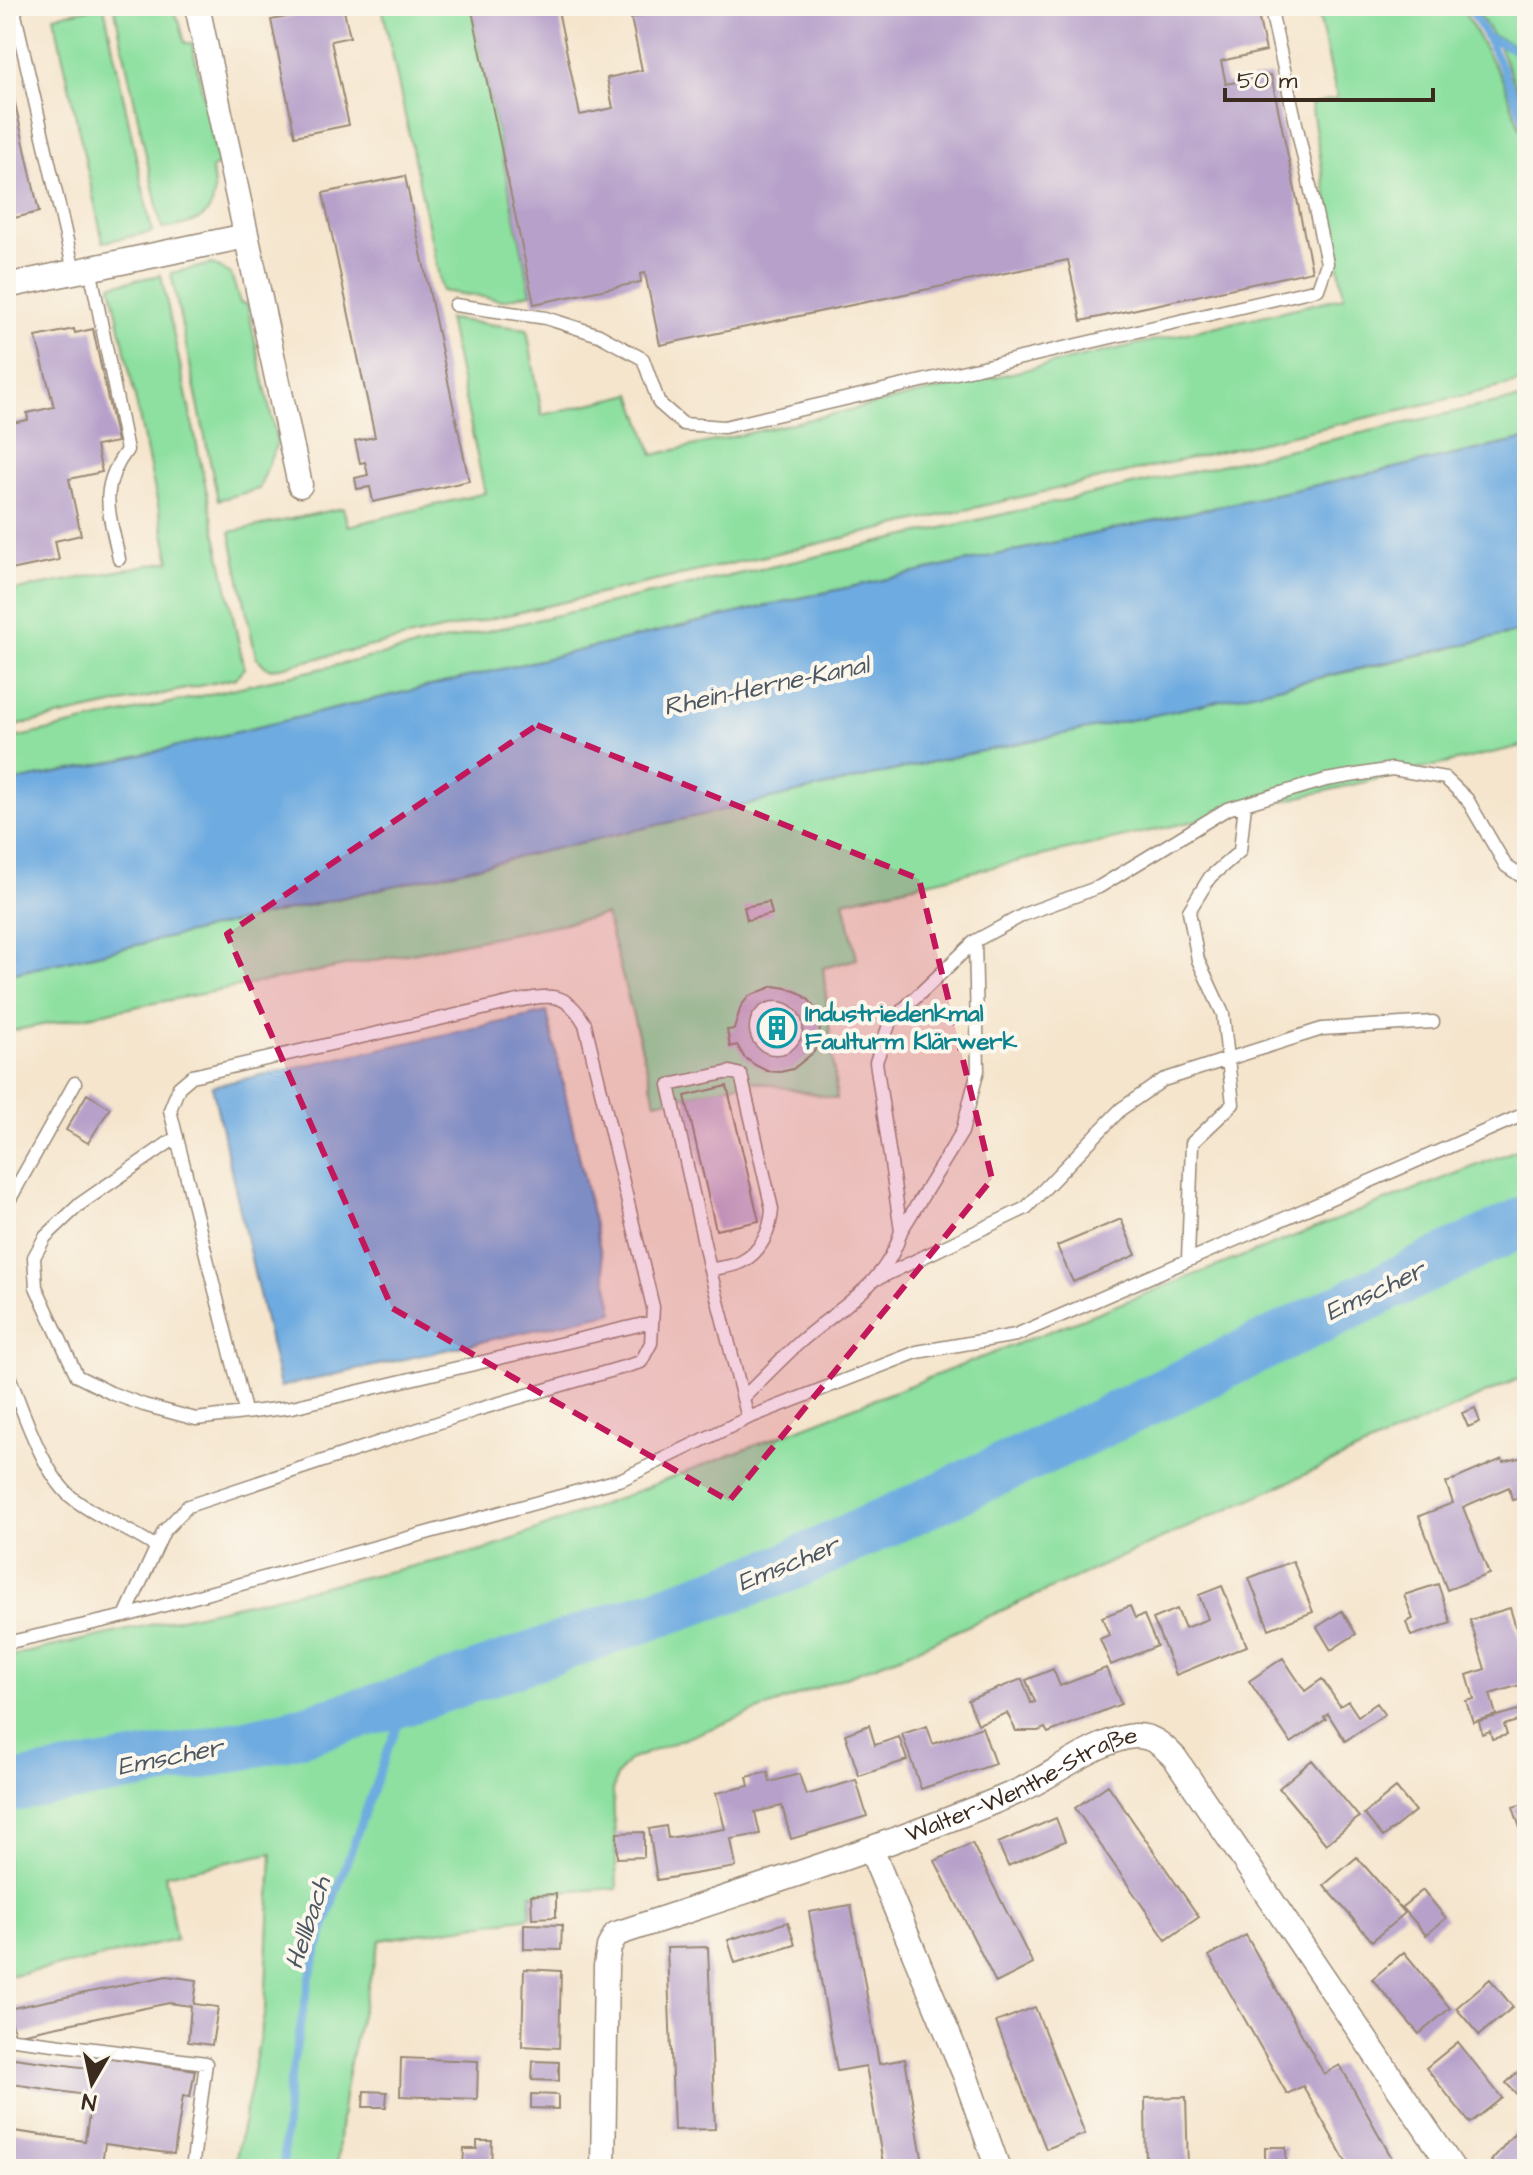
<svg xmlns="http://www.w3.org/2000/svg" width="1533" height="2175" viewBox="0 0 1533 2175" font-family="'Architects Daughter',sans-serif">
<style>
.green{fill:#8de0a0;stroke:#64855f;stroke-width:2}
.water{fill:#6eabe0;stroke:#546a7f;stroke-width:2}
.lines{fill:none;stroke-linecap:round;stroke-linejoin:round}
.stream{stroke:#6eabe0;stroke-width:8}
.river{stroke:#6eabe0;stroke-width:50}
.building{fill:#b7a1ca}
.lane-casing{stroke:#988876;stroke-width:15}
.street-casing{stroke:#988876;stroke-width:27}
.lane{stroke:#fff;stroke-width:12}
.street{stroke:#fff;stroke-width:24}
.marked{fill:#c2185b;fill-opacity:0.2;stroke:#c2185b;stroke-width:6;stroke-dasharray:16 10;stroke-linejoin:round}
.labels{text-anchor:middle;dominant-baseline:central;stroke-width:8;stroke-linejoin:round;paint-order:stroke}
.culture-label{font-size:24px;font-weight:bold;fill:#0d838f;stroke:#fbf7ec;text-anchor:start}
.street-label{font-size:24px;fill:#3b2a1e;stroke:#fbf7ec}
.water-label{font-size:26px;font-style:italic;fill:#4d5762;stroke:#fbf7ec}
</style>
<rect width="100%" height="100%" fill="#fbf7ec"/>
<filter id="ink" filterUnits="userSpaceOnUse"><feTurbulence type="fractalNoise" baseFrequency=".0125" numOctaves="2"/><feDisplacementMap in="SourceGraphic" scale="16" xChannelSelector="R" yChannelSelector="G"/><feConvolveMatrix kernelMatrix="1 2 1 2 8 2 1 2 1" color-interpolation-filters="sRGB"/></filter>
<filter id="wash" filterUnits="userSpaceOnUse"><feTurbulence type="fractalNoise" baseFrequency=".006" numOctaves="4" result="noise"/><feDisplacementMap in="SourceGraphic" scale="32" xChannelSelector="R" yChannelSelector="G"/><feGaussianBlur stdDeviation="1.8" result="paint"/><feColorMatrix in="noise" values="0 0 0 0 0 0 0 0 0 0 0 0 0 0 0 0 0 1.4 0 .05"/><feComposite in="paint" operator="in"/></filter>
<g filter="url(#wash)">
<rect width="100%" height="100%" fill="#f5e5cd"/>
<path class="green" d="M104,6l48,226 -49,10 -49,-226z
M114,6h55l10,14 6,23h7l26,122 -6,3c0,9 3,17 2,26 -2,29 -29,31 -52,35z
M382,6h89l60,287 -28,7 -61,-9z
M1317,6h144l43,77 23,65v233l-1255,288 -6,-2 -10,-10 -26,-125 113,-24 5,18 137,-33 -37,-174 79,10 15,86 90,-21 21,61 691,-158 -33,-193 26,-6z
M1474,6h50l3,2v43l-35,-16z
M1498,44l29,13v56z
M212,264l19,10 9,29 7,1 30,138 -18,47 -41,11 -47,-227z
M161,275l83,393 -8,10 -230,50v-136l164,-31 -59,-276z
M1527,398v41l-736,161 -684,163 -101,20v-43l1475,-334z
M1527,630v115l-683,156 13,58 -34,9 14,131 -84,-18 -97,21 -50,-187 -600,117v-57l943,-217 412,-89z
M1527,1146v229l-622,279 -276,106 -13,17 -3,14 4,97 -86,6 -1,23 -150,23c-19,75 -42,151 -42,229h-104l31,-159 7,-157 -107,22 11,65 -98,23 -72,13v-319l479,-107z"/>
<path class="water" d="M1527,439v191l-353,81 -225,47 -943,217v-192l101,-20 684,-163z
M547,1012l67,300 -334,75 -68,-301z"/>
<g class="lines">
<path class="stream" d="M1468,6c25,39 44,80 59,125
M1489,38l38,17
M283,2169l5,-77 22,-116 24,-78 53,-147 23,-52"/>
<path class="river" d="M6,1788l198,-34 86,-20 120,-35 374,-130 309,-142 434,-207"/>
</g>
<g id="blocks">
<path class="building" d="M343,6l7,31 -19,4 18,84 -54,11 -24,-116z
M471,6h86l23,109 33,-7 -6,-30 35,-8 -11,-52 10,-2 -2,-10h617l10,45 -45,10 5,23 45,-9 41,196 -231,50 -13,-61 -408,85 -15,-72 -5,1 1,8 -107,22z
M6,62l33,150 -33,8z
M405,176l64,305 -96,21 -3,-15 -13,2 -2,-11 13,-3 -3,-13 -5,1 -5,-22 20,-4 -52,-244z
M74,329l1,4 18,-4 24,113 -21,4 6,26 -33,7 12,56 -26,6 4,19 -53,11v-147l22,-4 -1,-7 27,-6 -18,-70z
M769,902l3,12 -25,6 -3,-13z
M774,986l13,2 13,5 10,8 7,12 3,13 -1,13 -5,13 -21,17 -13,3 -13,-1 -12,-6 -11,-8 -7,-12 -7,2 -3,-17 7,-1 7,-23 8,-10z
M727,1086l32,135 -43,9 -31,-134z
M87,1094l23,14 -22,35 -22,-13z
M1121,1219l15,36 -63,27 -16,-36z
M1475,1408l5,14 -12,5 -6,-14z
M1527,1456v41l-15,3 -3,-13 -46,20 26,67 -42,16 -28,-74 34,-13 -7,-20 56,-24 1,3z
M1293,1561l20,51 -44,17 -20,-51z
M1438,1584l13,39 -40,13 -5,-14 7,-3 -9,-24z
M1222,1586l25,60 -71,29 -23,-56 24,-10 8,19 23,-9 -9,-24z
M1130,1606l5,12 9,-3 13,31 -46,19 -11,-26 9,-4 -7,-18z
M1510,1608l17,57v18l-37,11 6,21 -23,7 -7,-21 8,-2 -7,-24 18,-6 -15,-49z
M1342,1611l14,23 -25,16 -14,-23z
M1283,1658l22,33 17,-12 18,27 8,-5 10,15 19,-13 8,11 -40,27 -17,-27 -4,3 2,2 -35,24 -42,-62z
M1106,1668l15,36 -73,29 -3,-5 -7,3h-22l-9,-18 -29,11 -10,-24 54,-21 9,24 4,-1 -9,-22 27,-11 7,17z
M1525,1708l2,10 -23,7 3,10 -15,4 -2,-8 -8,3 -3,-13z
M869,1725l6,20 24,-8 8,23 -48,16 -14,-42z
M927,1726l6,18 49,-17 13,37 -74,25 -19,-55z
M1312,1760l47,57 -33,27 -47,-56z
M768,1772l2,10 29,-8 7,21 50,-15 11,36 -76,23 -9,-33 -27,6 5,22 -29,5 5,28 -79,13 -8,-51 17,-3 2,12 57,-9 -9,-36 33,-7 -2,-9z
M1108,1785l91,132 -33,23 -91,-132z
M1396,1788l19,23 -32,26 -19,-23z
M1527,1803v23l-7,2 -7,-21z
M1056,1818l9,23 -57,25 -10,-23z
M644,1832v25l-27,1v-25z
M972,1843l61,121 -37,19 -61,-122z
M1357,1857l48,56 -33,28 -48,-56z
M1423,1890l23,28 -20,17 -24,-28z
M556,1894v23l-24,1 -1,-23z
M851,1905l28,159 26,-5 19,110h-40l-18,-103 -29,5 -28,-159z
M788,1922l7,23 -60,18 -7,-23z
M524,1924l38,1 -1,25 -37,-1z
M1246,1935l78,139 16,-9 58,104h-48l-47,-83 -16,8 -78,-138z
M708,1947l7,182 -41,1 -7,-182z
M1404,1952l46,56 -31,26 -47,-55z
M524,1969l37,2 -2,77 -37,-2z
M167,1976l30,4 -3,24 24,3 -6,38 -24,-3 3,-36 -22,-3 -154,32 -7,-26z
M1490,1979l23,28 -34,28 -23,-27z
M1035,2007l50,127 -39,15 -50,-127z
M1458,2042l44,56 -32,25 -44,-55z
M98,2056l97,14 -5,27 -7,-1 -9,58 -69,-10 -4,25h-95v-39l79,11 7,-45 -86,-13v-26l89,12z
M401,2058l77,3 -1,38 -77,-3z
M533,2061l26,1v19l-27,-1z
M1527,2063v42l-21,-22z
M364,2091l23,1 -1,15h-23z
M531,2094l27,1v14l-27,-1z
M1186,2097l2,72h-42l-1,-71z
M1527,2118v51h-27l-9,-8z
M477,2141h15l-1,28h-28l1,-20h13z
M1265,2147h21v22h-21z"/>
</g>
</g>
<g filter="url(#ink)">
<use href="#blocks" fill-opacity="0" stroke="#988876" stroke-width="2"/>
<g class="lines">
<g class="lane-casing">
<path id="lane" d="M13,6l61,265
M90,268l37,182c-30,40 -17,63 -8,109
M455,305l91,13 53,17 44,24 16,44 24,21 41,3 594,-138 9,-26 -57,-257
M6,393v7
M177,1137l-97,67 -35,33 -11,20 2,30 41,89 34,17 33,12 52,14 96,-12 360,-85
M6,1206l69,-123
M901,1231l61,-99 16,-62 -3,-129
M1188,1260l4,-117 41,-39 -5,-45 94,-30 111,-7
M710,1270c9,-3 23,-3 31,-8 20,-9 30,-33 31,-53l-31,-134 -11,-3 -61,13 41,185 38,148
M879,1278l147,-70 95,-99 42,-29 65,-21 -5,-45 -25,-54 -9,-49 21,-34 30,-26 5,-47
M6,1368c15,37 37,109 69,132 25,19 55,29 81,47
M743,1398c19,-19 37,-38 57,-56 38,-34 88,-58 101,-111l-25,-169 14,-40 85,-81 50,-27 74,-27 128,-78 99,-29 66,-11 53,9 22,21 39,67 21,14
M125,1616l39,-85 24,-25 288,-96 165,-48 10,-19 2,-36 -68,-283c-20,-35 -37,-29 -72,-22l-321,74 -13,11 -9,23 75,301
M6,1643l119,-27 497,-137 126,-61 169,-66 99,-17 511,-222
M6,2038l200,25 -14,106"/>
</g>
<g class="street-casing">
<g id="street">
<path d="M197,6l103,479"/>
<path d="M6,7l6,-1"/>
<path d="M6,286l240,-50"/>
<circle cx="776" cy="1028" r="14"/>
<path d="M871,1849l94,226 33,94"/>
<path id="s1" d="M603,2169l3,-203 3,-19 7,-13c135,-45 272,-87 403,-143 33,-15 80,-52 115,-55 19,-1 29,10 41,22l278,411"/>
</g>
</g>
<use href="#lane" class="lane"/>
<use href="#street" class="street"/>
</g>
</g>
<path class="marked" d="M537,725l382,154 73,300 -263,322 -337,-193 -165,-374z"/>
<defs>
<g id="building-ring" transform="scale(2)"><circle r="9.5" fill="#fbf7ec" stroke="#0f9aa8" stroke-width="1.5"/><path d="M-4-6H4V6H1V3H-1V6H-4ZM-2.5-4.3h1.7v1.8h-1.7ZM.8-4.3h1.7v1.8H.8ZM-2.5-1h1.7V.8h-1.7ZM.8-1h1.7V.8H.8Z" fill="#0f9aa8"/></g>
</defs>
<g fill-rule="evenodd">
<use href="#building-ring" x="777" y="1028"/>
</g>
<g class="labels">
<g class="culture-label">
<text x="805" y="1014">Industriedenkmal<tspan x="805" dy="28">Faulturm Klärwerk</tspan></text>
</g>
<g class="street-label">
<text stroke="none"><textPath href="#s1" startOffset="670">Walter-Wenthe-Straße</textPath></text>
</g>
<g class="water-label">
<text transform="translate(766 686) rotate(-12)">Rhein-Herne-Kanal</text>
<text transform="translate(1375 1291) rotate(-25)">Emscher</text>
<text transform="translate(788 1564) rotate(-22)">Emscher</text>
<text transform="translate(170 1757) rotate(-11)">Emscher</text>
<text transform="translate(308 1923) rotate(-72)">Hellbach</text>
</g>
</g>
<rect width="1533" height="2175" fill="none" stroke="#fbf7ec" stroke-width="32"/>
<g transform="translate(92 2083) rotate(189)" stroke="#fbf7ec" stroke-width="6" paint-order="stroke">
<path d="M0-6L14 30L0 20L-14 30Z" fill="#3b2a1e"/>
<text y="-12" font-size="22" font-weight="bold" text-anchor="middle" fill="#3b2a1e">N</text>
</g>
<path d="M1225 88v12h208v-12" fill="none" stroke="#3b2a1e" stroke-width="4"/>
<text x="1237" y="88" font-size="24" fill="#3b2a1e" stroke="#fbf7ec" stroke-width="6" paint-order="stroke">50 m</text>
</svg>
